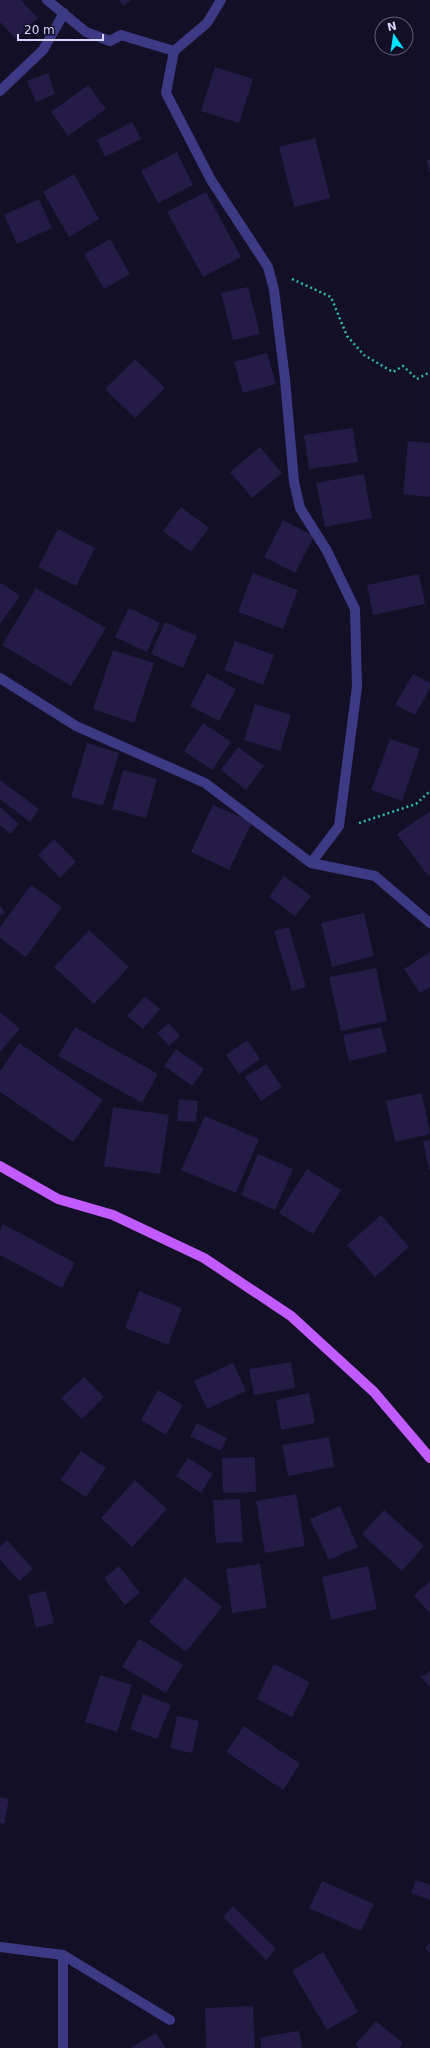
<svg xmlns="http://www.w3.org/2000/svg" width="430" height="2048" viewBox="0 0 430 2048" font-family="'DejaVu Sans',sans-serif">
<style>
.building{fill:#241b47}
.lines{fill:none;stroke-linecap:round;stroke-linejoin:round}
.path{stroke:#2fb8b0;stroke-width:2.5;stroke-dasharray:2 3;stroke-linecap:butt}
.service{stroke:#3d3a85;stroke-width:10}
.minor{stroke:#3d3a85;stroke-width:10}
.tertiary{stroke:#3d3a85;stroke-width:10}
.primary{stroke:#c25bff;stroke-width:10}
</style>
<rect width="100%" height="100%" fill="#130f26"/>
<path class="building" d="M0,0h21l17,18 -22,21 -16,-17z
M119,0h12l-8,6z
M215,67l38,12 -14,44 -38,-12z
M48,73l7,21 -19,8 -9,-21z
M88,85l18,24 -38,27 -17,-24z
M132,122l9,17 -36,18 -8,-17z
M315,138l15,60 -36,9 -15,-60z
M177,152l16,33 -35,18 -17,-32z
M427,160h3v12h-1z
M74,174l25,45 -30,18 -26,-45z
M206,192l35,65 -38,20 -36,-65z
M39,199l13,29 -35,16 -13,-29z
M110,239l20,35 -26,15 -20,-35z
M248,287l12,47 -27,6 -12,-47z
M267,353l9,31 -33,9 -9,-31z
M135,359l30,29 -30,30 -30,-29z
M353,428l5,34 -49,7 -5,-34z
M408,441l22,2v54l-27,-3z
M260,447l22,26 -30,25 -22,-26z
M364,474l8,44 -47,9 -9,-44z
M181,507l28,21 -18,24 -28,-21z
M283,520l31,16 -19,37 -31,-16z
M58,529l37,19 -19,38 -38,-19z
M253,573l45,17 -15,39 -45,-17z
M419,574l6,30 -52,11 -6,-30z
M1,583l19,13 -20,28v-40z
M36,588l70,40 -35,58 -69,-41z
M129,608l31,15 -13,29 -32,-15z
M165,622l32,14 -14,32 -32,-14z
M235,641l39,14 -11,30 -39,-15z
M113,650l41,13 -20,60 -41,-14z
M207,673l29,16 -17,32 -29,-15z
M413,674l17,9v5l-15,27 -20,-10z
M255,704l36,11 -11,36 -36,-11z
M203,723l28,19 -19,28 -28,-19z
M390,739l30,10 -18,52 -31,-11z
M87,743l32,10 -16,53 -32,-9z
M238,747l26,19 -18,24 -25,-20z
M123,770l34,9 -11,39 -34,-9z
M0,780l39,29 -9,13 -30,-23z
M213,805l39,17 -23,48 -38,-18z
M0,807l19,17 -9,10 -10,-9z
M430,811v63l-2,2 -31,-42z
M54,839l22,23 -16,16 -22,-23z
M284,876l27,20 -16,20 -26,-19z
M31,885l31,22 -36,50 -26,-19v-11z
M0,905l5,8 -5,3z
M364,913l10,43 -42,11 -11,-44z
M289,927l17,60 -14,4 -18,-60z
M89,930l40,37 -35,37 -40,-37z
M430,952v35l-10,6 -16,-24z
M376,968l11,53 -46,10 -12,-54z
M145,996l15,13 -17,20 -16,-13z
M0,1012l20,17 -20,23z
M169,1023l11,13 -11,10 -12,-13z
M75,1027l83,47 -16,29 -84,-47z
M381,1027l6,25 -38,9 -6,-26z
M247,1040l13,19 -21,15 -13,-19z
M19,1043l84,57 -30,42 -73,-50v-21z
M176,1049l28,20 -12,17 -28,-20z
M266,1064l16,23 -21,14 -16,-24z
M422,1093l8,41 -35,8 -9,-41z
M179,1099l19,2 -2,21 -19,-1z
M113,1107l56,8 -9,59 -56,-8z
M205,1116l54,23 -23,54 -55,-23z
M430,1140v30h-1l-6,-29z
M258,1154l35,15 -18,41 -34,-15z
M307,1169l34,21 -28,44 -34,-21z
M381,1215l28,32 -34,30 -28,-32z
M3,1224l72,39 -13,25 -62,-33v-25z
M139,1291l43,17 -14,37 -43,-17z
M291,1362l4,26 -41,7 -5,-26z
M233,1363l13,28 -39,18 -13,-28z
M84,1377l20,20 -22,22 -21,-21z
M158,1390l25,15 -17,30 -25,-15z
M309,1393l6,30 -34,7 -5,-30z
M197,1423l30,15 -6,13 -31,-15z
M329,1437l5,30 -46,9 -6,-31z
M81,1451l25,17 -20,29 -26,-17z
M255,1457l1,35 -33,1 -1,-35z
M188,1458l25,16 -12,19 -25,-17z
M135,1480l32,29 -35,38 -31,-29z
M296,1494l9,52 -40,7 -9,-52z
M240,1499l3,43 -27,1 -3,-43z
M340,1506l18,41 -29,13 -19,-41z
M384,1510l40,36 -22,25 -40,-37z
M7,1540l26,29 -14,12 -19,-21v-13z
M260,1564l7,44 -35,5 -6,-44z
M119,1566l21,27 -15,12 -21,-27z
M368,1566l9,43 -46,11 -9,-43z
M185,1577l37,30 -36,45 -37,-30z
M430,1581v33l-16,-19z
M46,1591l8,32 -18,5 -8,-33z
M139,1639l44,26 -17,28 -44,-26z
M274,1664l36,18 -18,35 -35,-18z
M430,1671v17l-9,-11z
M100,1675l32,10 -15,47 -32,-10z
M143,1694l28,11 -14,34 -27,-10z
M177,1716l22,5 -7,32 -22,-5z
M244,1726l56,38 -17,26 -57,-38z
M0,1797l9,2 -5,25 -4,-1z
M416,1880l14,5v15l-19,-7z
M322,1881l52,23 -13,27 -52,-23z
M233,1906l43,43 -10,11 -43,-43z
M430,1943v10l-5,-5z
M323,1952l35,60 -31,18 -35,-59z
M253,2006l2,42h-49l-1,-40z
M376,2021l27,22 -4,5h-40l-4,-3z
M299,2031l3,17h-41l-1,-11z
M156,2033l10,15h-36z"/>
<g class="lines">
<path class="path" d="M292,279l39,18 16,39 17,19 29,17 10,-6 14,13 13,-7
M359,823l57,-19 14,-13"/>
<path class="service" d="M174,51l-8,42 45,87 57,87 6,23 11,89 9,103 6,26 27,43 28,58 2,78 -18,139 -28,37
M0,91l43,-41 21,-37
M0,678l76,48 129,57 106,80 64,13 55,47"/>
<path class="minor" d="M0,1947l63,8 107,65
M63,1955v93"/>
<path class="tertiary" d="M47,0l39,32 24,9 11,-6 53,16 33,-28 14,-23"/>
<path class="primary" d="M0,1166l58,33 55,16 91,43 87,58 83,76 56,66"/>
</g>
<g transform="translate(394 36) rotate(347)"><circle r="19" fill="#130f26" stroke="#625e7d"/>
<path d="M0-3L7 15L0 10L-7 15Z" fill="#00e5ff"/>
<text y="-6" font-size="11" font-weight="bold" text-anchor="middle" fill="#d9d4ff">N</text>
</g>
<path d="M18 34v6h85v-6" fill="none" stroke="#d9d4ff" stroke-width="2"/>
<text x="24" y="34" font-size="12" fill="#d9d4ff" stroke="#130f26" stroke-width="3" paint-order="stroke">20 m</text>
</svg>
